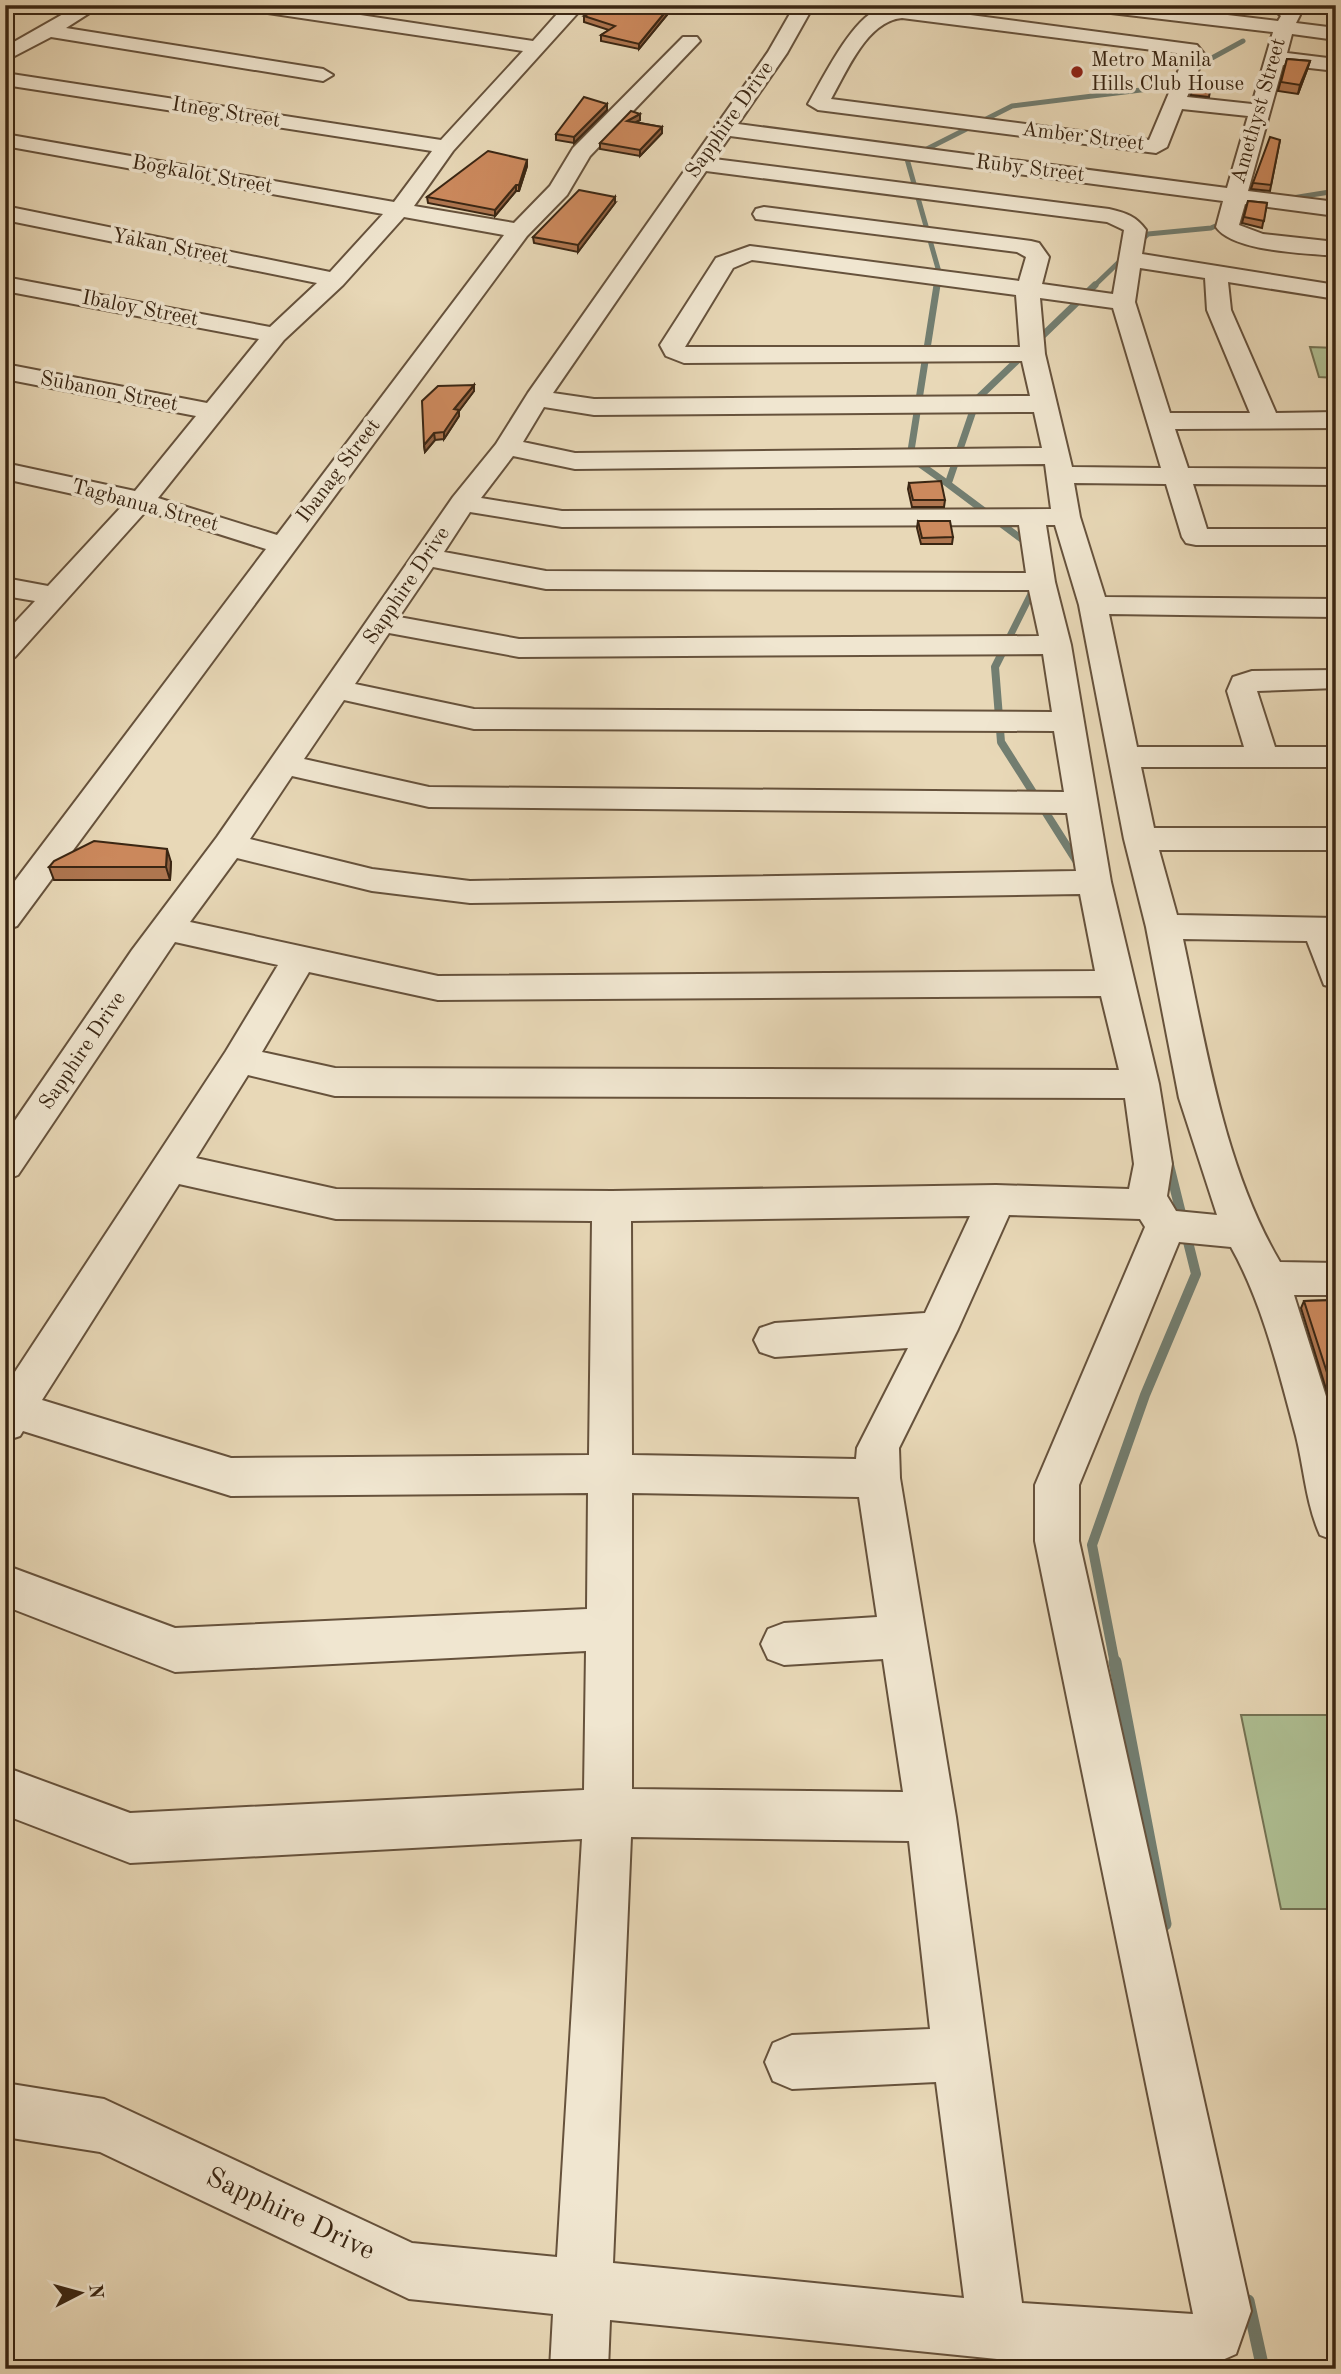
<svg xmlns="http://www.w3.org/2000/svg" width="1341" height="2374" viewBox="0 0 1341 2374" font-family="'Old Standard TT',serif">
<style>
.green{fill:#afc094;stroke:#747354;stroke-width:2}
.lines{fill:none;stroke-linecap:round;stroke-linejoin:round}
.stream-far4{stroke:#727e71;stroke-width:5}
.stream-far3{stroke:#727e71;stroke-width:7}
.stream-far2{stroke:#727e71;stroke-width:8}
.stream-far1{stroke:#727e71;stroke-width:10}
.stream{stroke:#727e71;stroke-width:13}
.minor-casing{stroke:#66523c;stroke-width:4}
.minor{fill:#f0e6d0;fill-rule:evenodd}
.wall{fill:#af7650;stroke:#3a2613;stroke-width:2}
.shaded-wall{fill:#8f6041;stroke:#3a2613;stroke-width:2}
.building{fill:#cc895d;stroke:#3a2613;stroke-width:2}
.poi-dot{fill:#8f2418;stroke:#f0e6d0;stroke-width:2.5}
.labels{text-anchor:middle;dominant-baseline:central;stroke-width:7;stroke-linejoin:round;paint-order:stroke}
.far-poi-label{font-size:21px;fill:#3a2613;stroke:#f0e6d0;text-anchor:start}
.far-street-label{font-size:21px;fill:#3a2613;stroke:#f0e6d0}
.near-street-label{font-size:28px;fill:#3a2613;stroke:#f0e6d0}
</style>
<rect width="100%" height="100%" fill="#e8d8b7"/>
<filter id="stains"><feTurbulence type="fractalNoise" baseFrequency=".00286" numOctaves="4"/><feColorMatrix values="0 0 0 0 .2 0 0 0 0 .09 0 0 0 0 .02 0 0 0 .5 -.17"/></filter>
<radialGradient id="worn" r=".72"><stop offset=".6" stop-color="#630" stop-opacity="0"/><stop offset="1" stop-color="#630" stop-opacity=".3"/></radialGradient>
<path class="green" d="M1310,347l26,1v30l-17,-1z
M1241,1715h95v194h-55z"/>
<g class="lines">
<path class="stream-far4" d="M1286,199l50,-8
M937,287l2,-15 -32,-113 105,-53 145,-18 86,-47
M1093,287l55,-53 63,-6 44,-19"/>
<path class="stream-far3" d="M937,285l-27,172 38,27
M1035,343l60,-58
M1024,354l-47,45 -29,85 83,62
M1005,646l31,-62"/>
<path class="stream-far2" d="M1006,645l-11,22 6,75 78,123"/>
<path class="stream-far1" d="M1115,1664l-23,-119 53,-150 51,-121 -28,-113"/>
<path class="stream" d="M1115,1662l50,262
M1248,2301l15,68"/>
<g class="minor-casing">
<path id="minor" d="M79,5h23l-36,23 257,41 10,6 -10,6 -272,-44 -46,24v-14z
M245,5h49l239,36 32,-36h20l-132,146 -39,55 100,17 36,-37 23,-38 110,-111h14l3,4 -110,115 -23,39 -40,41 -510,690 -12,4v-36l261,-345 -120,-38 -131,146 -10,3v-27l30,-32 -30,-5v-18l43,8 75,-81 -118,-26v-16l130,28 61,-75 -191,-37v-15l202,39 52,-64 -254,-48v-14l265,50 47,-44 -312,-63v-14l325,66 53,-58 -378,-68v-12l389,68 38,-51 -427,-66v-12l436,67 82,-89 -269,-40zM404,217l100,18 -227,300 -119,-37 126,-158 59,-55z
M795,5h19l-27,48 -49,71 489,64 21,-72 -66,-7 -15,38 -11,6 -338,-43 -10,-6c14,-24 42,-81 67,-93 8,-4 18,-4 27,-5l295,39 8,10 -18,42 65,7 21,-72 -179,-21 -9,-6h58l135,16 3,-5 -12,-11h21l10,10 -4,8 40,5v12l-44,-6 -5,19 49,6v12l-53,-6 -35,126 88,11v14l-91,-12 -6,21 24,9 73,8v14c-29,-3 -103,-4 -120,-29l7,-26 -493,-65 -16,23 395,50c17,4 27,7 37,21l-4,24 194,31v14l-108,-17 3,28 45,103 60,-1v16l-161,1 13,39 148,1v16l-143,-1 14,45h129v16h-140l-10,-2 -4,-6 -16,-53 -92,-1 6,34 25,80 231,2v18l-227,-3 28,133h107l-17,-56 6,-14 19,-6 84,-1v18l-79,3 18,56h61v20h-195l13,61h182v22h-177l18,65 159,3v70l-12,-3 -17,-44 -124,-2c23,107 41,228 97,323l56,1v32h-42l42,133v113l-16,-6c-14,-31 -16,-67 -24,-99 -17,-63 -33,-132 -65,-189l-52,-5 -100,243v56l172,770 -15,43 -34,15h-55l-150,-10 -387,-39 -2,49h-58l3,-55 -144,-15 -309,-147 -95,-15v-54l99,16 308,144 145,14 25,-418 -452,24 -125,-48v-48l125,46 454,-23 2,-139 -411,21 -170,-66v-41l170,63 412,-19 1,-116 -357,3 -208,-65 -3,5 -15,5v-54l221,-336 52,-86 -103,-23 -157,233 -13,5v-45l127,-185 85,-113 236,-340 43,-53 32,-51 240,-341zM902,18l282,36 1,1 -36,85 -318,-41c16,-28 36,-78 71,-81zM706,171l401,51 17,8 -11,64 -71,-10 7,-27 -10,-14 -8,-2 -267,-34 -8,2 -3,5 3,5 261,33 9,5 -7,24 -269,-35 -34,12 -56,87 6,11 18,7 338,-2 8,35 -436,3 -41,-6zM752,260l264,35 4,52h-335l48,-79zM1140,268l65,10 2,32 43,103h-80l-35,-111zM1040,298l73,10 48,160 -89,-1 -27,-113zM544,407l50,8 440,-3 8,36 -467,5 -52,-11zM513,456l62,13 470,-5 6,45 -489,2 -81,-13zM470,512l92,15 457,-2 7,48 -480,-2 -102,-19zM1046,525h9l24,80 45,234 22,88 33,171 38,117 -41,-4 -9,-15 5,-32 -13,-80 -48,-202 -40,-237 -16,-63zM433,567l113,22 483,1 10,46 -520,3 -120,-22zM389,633l130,24 524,-3 9,58 -578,-3 -119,-25zM344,700l130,29 580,2 10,61 -635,-5 -125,-28zM292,776l137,31 638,6 9,58 -606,10 -98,-12 -122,-30zM237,858l135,33 98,12 610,-9 15,77 -657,5 -248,-54zM309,972l129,28 663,-4 18,74 -784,-2 -73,-16zM248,1075l87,21 790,2 9,66 -5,25 -133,-4 -384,6 -276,-2 -140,-31zM179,1184l157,35 256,2 -3,234 -358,3 -189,-58zM1009,1215l131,4 5,8 -110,258v56l158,773 -171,-11 -66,-486 -56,-339 -1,-30 59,-119zM970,1216l-45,97 -150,10 -15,5 -6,12 6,12 15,5 133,-9 -51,100 -1,11 -224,-4 -1,-234zM632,1493l227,4 18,120 -93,6 -16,6 -7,15 7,15 16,6 99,-6 20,133 -271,-3zM631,1837l278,4 21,188 -138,6 -19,8 -8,19 8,19 19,8 144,-7 28,216 -351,-35z"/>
</g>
<use href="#minor" class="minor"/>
</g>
<path class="wall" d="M600,5h86l-9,6 -6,-1 -32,39 -38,-8v-6l8,-5 -25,-8v-6l20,-10z
M1287,59l23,2 -3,9 -9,24 -20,-3z
M1211,86l-2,11 -18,-2 1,-6z
M607,104v6l-33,33 -18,-3v-6z
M640,114v6l-5,2 27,5v6l-22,23 -40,-7v-6z
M1280,140l-10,51 -19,-2 2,-6z
M527,160v6l-8,25h-3l-21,25 -67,-13 -1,-6z
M1248,201l19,2 -5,25 -20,-5z
M615,203l-37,49 -44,-9 -1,-6z
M474,385v6l-15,20v5l-15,23 -9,1 -10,12 -1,-7z
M909,483l36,17 -1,7h-32l-4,-18z
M918,521l35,16 -1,7h-31l-4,-16z
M171,862l-1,18h-116l-5,-13z
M1336,1300v92h-9l-26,-84 3,-7z"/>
<path class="shaded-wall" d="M671,5v5l-32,39v-5z
M677,5h9l-9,6z
M1310,61l-3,9 -9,24 2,-9z
M607,104v6l-33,33v-6z
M640,114v6l-13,7v-6z
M662,127v6l-22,23v-6z
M527,160v6l-8,25v-6z
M516,185v6l-21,25v-6z
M615,197v6l-37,49v-7z
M474,385v6l-15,20v5l-15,23v-7l10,-23z
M434,433l1,7 -10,12 -1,-7z
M167,849l4,13 -1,18 -4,-13z"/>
<path class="building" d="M605,5h66l-32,39 -38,-9 14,-9 -31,-10z
M1287,59l23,2 -10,24 -19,-3z
M1194,84l17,2 -1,5 -18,-2z
M584,97l23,7 -33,33 -18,-3z
M631,111l9,3 -13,7 35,6 -22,23 -40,-7z
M1270,137l10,3 -9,45 -18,-2z
M488,151l39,9 -8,25h-3l-21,25 -68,-13z
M579,190l36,7 -37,48 -45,-8z
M1248,201l19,2 -3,18 -20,-4z
M474,385l-20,24 5,1 -15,22 -10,1 -10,12 -2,-44 16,-15z
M941,481l4,19h-32l-4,-17z
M918,521h32l3,16 -31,1z
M94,841l73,8 -1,18h-117l5,-6z
M1336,1300v85h-5l-27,-84z"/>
<circle class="poi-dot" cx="1077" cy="72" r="7"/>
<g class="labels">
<g class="far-poi-label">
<text x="1091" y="60">Metro Manila<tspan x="1091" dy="24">Hills Club House</tspan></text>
</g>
<g class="far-street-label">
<text transform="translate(1259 111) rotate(-74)">Amethyst Street</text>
<text transform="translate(226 113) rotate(9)">Itneg Street</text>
<text transform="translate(730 120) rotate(-55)">Sapphire Drive</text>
<text transform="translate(1083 137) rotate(7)">Amber Street</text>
<text transform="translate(1030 169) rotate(7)">Ruby Street</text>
<text transform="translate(202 175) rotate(10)">Bogkalot Street</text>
<text transform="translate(170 247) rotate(11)">Yakan Street</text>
<text transform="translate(140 309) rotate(11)">Ibaloy Street</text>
<text transform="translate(109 392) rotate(11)">Subanon Street</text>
<text transform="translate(339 471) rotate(-53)">Ibanag Street</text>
<text transform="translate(145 506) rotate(15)">Tagbanua Street</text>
<text transform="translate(407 586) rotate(-56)">Sapphire Drive</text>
<text transform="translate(83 1051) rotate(-56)">Sapphire Drive</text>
</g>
<g class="near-street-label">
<text transform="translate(290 2215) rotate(25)">Sapphire Drive</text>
</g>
</g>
<rect width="1341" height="2374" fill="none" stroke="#e8d8b7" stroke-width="28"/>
<rect x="7" y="7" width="1327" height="2360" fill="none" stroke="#3a2613" stroke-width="3.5"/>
<rect x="14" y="14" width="1313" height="2346" fill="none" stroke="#3a2613" stroke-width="2"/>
<g transform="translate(80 2293) rotate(84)" stroke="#f0e6d0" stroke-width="5" paint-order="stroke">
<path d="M0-5L12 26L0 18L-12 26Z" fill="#3a2613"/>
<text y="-10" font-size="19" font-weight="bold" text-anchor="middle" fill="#3a2613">N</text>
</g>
<rect width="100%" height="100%" filter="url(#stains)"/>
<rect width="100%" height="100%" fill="url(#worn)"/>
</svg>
